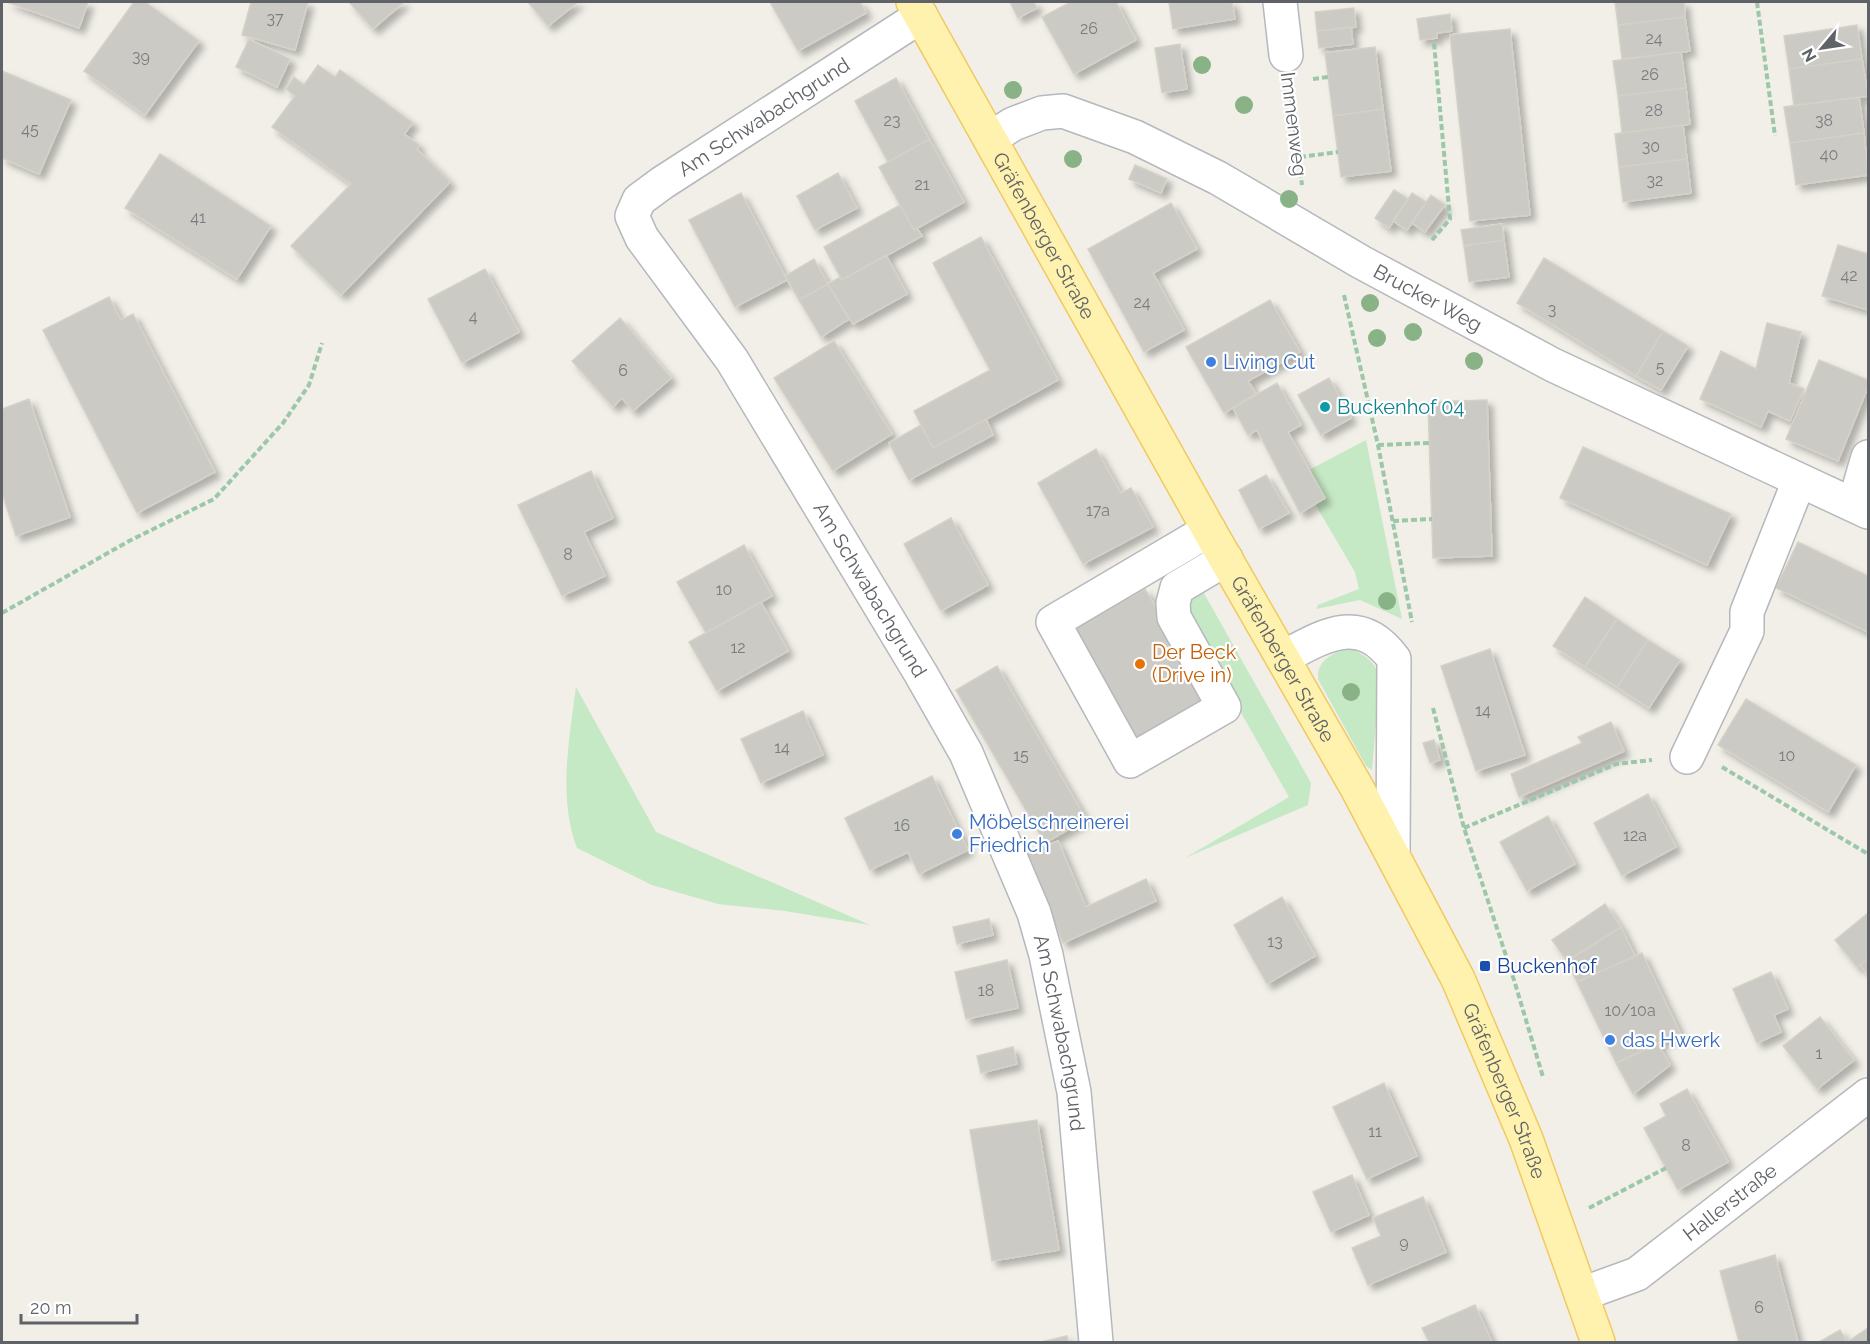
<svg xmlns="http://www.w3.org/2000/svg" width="1870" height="1344" viewBox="0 0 1870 1344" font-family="Raleway,sans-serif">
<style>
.green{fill:#c5e8c5}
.building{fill:#cccac5;stroke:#d6d1c6;stroke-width:1.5;filter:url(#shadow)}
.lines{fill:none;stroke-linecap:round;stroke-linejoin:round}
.minor-casing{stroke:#b5b8bc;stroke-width:36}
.major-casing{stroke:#f2c960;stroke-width:36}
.path{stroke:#9cc7a9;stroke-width:4;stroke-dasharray:6 3;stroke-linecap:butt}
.minor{stroke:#fff;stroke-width:33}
.major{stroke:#fff2af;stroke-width:33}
.tree{fill:#89b387}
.shop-dot{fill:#3f7fe0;stroke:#fff;stroke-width:2}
.culture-dot{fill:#0f9aa8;stroke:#fff;stroke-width:2}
.food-dot{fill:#e8710a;stroke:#fff;stroke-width:2}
.transit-dot{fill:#1a4fb4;stroke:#fff;stroke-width:2}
.labels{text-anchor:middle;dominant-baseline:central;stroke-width:4.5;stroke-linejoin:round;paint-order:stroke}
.number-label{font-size:16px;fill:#7a7d7f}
.street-label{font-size:20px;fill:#5f6368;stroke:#fff}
.shop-label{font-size:20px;fill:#366cbe;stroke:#fff;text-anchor:start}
.culture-label{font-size:20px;fill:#0d838f;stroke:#fff;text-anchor:start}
.food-label{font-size:20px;fill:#c56008;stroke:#fff;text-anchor:start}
.transit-label{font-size:20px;fill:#164399;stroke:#fff;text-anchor:start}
</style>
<defs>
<filter id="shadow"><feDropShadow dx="5.5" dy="5.5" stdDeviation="3" flood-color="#0004"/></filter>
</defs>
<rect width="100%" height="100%" fill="#f1efe8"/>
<path class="green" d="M1366,440l36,179 -42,-19 -44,9 2,-4 41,-16 -4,-17 -40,-68 10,-6 -16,-28z
M1201,588l110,195 -3,22 -123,53 104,-61 -102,-179 5,-24z
M1351,649c15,6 22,12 29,27l-8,94 -6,-4 -48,-87c-1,-20 16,-27 33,-30z
M576,687l80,145 214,93 -85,-14 -67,-7 -66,-19 -75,-37c-19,-51 -8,-107 -1,-161z"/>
<path class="building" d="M7,2h81l-9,26z
M134,2h11l54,39 -54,74 -61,-44z
M251,2h57l-13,48 -53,-15z
M349,2h55l-31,27z
M528,2h50l-30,24z
M770,2h90l6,11 -68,38z
M1010,2h24l3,6 -19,10z
M1071,2h45l20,38 -62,34 -32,-57z
M1169,2h63l3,17 -62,10z
M1615,2h69l1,15 -67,8z
M1354,8l2,19 -39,4 -2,-19z
M1450,14l2,17 -15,2v5l-17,2 -3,-21z
M1685,17l5,34 -68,8 -4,-34z
M1857,25l5,34 -73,10 -5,-33z
M1351,27l2,17 -34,4 -2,-17z
M1510,29l20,186 -60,6 -20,-186z
M249,39l41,20 -13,28 -41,-20z
M1180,44l7,45 -25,4 -7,-45z
M1375,47l8,62 -50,7 -8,-63z
M1681,52l5,36 -68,8 -5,-35z
M1862,59l6,37 -74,10 -5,-37z
M318,65l17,12 5,-7 73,53 -9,11 15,11 -2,4 33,33 -109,113 -50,-49 60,-62 -79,-57 23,-31 -9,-7 8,-12 10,8z
M2,71l69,29 -32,74 -37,-16z
M896,78l33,61 -41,23 -33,-61z
M1686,88l4,36 -68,9 -4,-37z
M1859,97l5,36 -74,10 -6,-36z
M1383,109l8,62 -50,6 -8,-61z
M1683,125l4,34 -68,8 -4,-33z
M1864,133l4,42 -72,10 -6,-42z
M929,139l35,63 -50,28 -35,-63z
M160,154l111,72 -34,53 -112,-71z
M1687,159l4,34 -68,9 -4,-35z
M1135,165l32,14 -6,14 -32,-14z
M838,173l19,35 -42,22 -18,-34z
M1394,190l14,9 -19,29 -14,-10z
M741,193l46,87 -52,27 -46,-87z
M1412,193l14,9 -19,28 -14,-9z
M1431,195l14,10 -20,27 -13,-9z
M1171,203l26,46 -44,24 31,57 -40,22 -56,-103z
M900,205l14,25 3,-2 5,8 -80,44 -18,-33z
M1502,224l2,16 -40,6 -3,-16z
M981,237l77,143 -125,68 -19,-37 76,-41 -57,-107z
M1504,240l5,37 -40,5 -5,-36z
M1838,245l30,9v56l-46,-14z
M886,255l21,39 -54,30 -25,-40 12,-7 2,3z
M1544,258l119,73 -27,45 -119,-73z
M814,259l14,25 -29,16 -14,-24z
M485,269l34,63 -57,31 -34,-64z
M828,284l21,35 -28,18 -22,-37z
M109,297l12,23 12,-6 82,158 -78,41 -94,-183z
M1270,300l30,52 -52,29 8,13 -32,19 -38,-66z
M620,318l51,60 -38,33 -11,-13 -9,9 -41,-46z
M1767,323l34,9 -12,51 15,6 -14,32 -22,-10 -7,16 -61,-28 21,-48 35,18z
M1663,331l25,15 -27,44 -25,-14z
M834,341l58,93 -59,37 -59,-93z
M1819,360l49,20v7l-30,74 -52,-22z
M1329,378l22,40 -30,17 -23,-40z
M1277,383l24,42 -13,7 37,66 -25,15 -43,-83 -9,5 -15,-27z
M29,399l41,118 -54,19 -14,-43v-84z
M1487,400l5,156 -59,2 -5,-156z
M986,419l7,16 -84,45 -20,-37 32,-18 12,23z
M1583,447l148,67 -24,51 -147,-67z
M1096,449l25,44 10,-5 22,39 -70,37 -45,-81z
M591,471l22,47 -29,14 21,44 -43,20 -44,-91z
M1266,475l23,38 -30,16 -20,-39z
M951,518l37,67 -47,26 -37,-67z
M1798,542l70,34v56l-92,-44z
M744,545l28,51 -66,37 -29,-51z
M1145,589l63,111 -72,40 -63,-111z
M1585,597l32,22 -32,48 -32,-21z
M761,602l27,49 -71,40 -28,-49z
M1617,619l31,21 -31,47 -32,-20z
M1648,640l32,20 -31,48 -32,-21z
M1490,649l35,106 -49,16 -35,-105z
M997,666l89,153 -41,24 -89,-153z
M1746,699l110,66 -28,47 -110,-67z
M803,711l20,44 -62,28 -20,-44z
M1611,722l13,29 -105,46 -8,-23 71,-31 -4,-6z
M1434,740l6,20 -10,3 -7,-20z
M932,776l36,74 -49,24 -11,-22 -38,18 -25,-52z
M1648,794l28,53 -54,29 -28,-53z
M1548,816l27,48 -48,27 -27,-49z
M1058,841l28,66 60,-28 10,22 -93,42 -37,-89z
M1282,897l33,59 -48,28 -33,-59z
M1605,904l16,23 -54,34 -15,-21z
M1868,913v45l-11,9 -22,-27z
M989,919l4,16 -36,9 -4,-17z
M1621,927l14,29 -58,26 -10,-21z
M1642,953l38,80 -64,30 -39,-81z
M1868,958v17l-8,-10z
M1007,960l11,48 -52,11 -11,-47z
M1771,972l17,37 -14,6 7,17 -24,11 -24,-54z
M1820,1017l34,43 -37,29 -34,-43z
M1658,1044l12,21 -37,29 -17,-31z
M1013,1047l4,17 -36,9 -4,-17z
M1384,1083l33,73 -50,23 -34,-72z
M1687,1089l41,73 -50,28 -34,-62 22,-12 -6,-12z
M1037,1120l22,130 -67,11 -22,-131z
M1352,1175l17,40 -38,17 -18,-40z
M1423,1197l23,55 -78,33 -16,-37 29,-12 -8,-18z
M1775,1255l23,87h-59l-19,-71z
M1475,1305l17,37h-63l-7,-14z
M1868,1328v14h-49l21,-12 7,12z
M1067,1336l1,6h-27z"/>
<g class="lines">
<g class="minor-casing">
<g id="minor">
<path d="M1280,2l6,53"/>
<path id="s1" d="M921,16l-259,167 -23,17 -7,16 10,22 90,122 189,314 45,79 68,160 12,42 28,137 22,250"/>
<path id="s2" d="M991,138l22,-14 29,-11 21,-2 72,26 83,41 143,84 192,103 315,147"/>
<path d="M1854,505l14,-48"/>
<path d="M1209,530l-156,92 77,139 94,-54 -50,-90 -1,-14 4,-15 49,-29"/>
<path d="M1284,657c41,-22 76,-44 110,2l-1,195"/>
<path d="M1687,757l60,-126v-19l52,-131"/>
<path id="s3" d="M1582,1294l55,-20 231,-179"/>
</g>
</g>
<g class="major-casing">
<g id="major">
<path id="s4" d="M913,2l296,528 148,258 101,191 68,160 72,203"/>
</g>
</g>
<path class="path" d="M1757,2l18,134
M1313,79l15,-2
M1290,91l12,94
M1300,157l38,-5
M1432,240l18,-21 -16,-176
M1344,295l34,150 34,177
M1378,445l51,-2
M1393,521l39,-2
M2,613l127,-72 85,-42 69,-76 26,-38 13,-42
M1433,708l31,120 50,152 29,97
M1722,767l146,87
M1464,828l152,-64 36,-4
M1589,1208l77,-40"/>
<use href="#minor" class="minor"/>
<use href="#major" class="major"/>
</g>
<g class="tree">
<circle cx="1202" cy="65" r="9"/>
<circle cx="1013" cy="90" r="9"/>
<circle cx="1244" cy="105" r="9"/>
<circle cx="1073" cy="159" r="9"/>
<circle cx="1289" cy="199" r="9"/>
<circle cx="1370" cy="303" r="9"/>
<circle cx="1413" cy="332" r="9"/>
<circle cx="1377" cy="338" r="9"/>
<circle cx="1474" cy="361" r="9"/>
<circle cx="1387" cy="601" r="9"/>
<circle cx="1351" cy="692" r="9"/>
</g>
<g class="shop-dot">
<circle cx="1211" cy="362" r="6"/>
<circle cx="957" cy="834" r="6"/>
<circle cx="1610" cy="1040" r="6"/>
</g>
<circle class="culture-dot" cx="1325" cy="407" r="6"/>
<circle class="food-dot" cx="1140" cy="664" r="6"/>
<rect class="transit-dot" x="1479" y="960" width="12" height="12" rx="3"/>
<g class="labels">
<g class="number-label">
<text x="275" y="18">37</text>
<text x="1089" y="28">26</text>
<text x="1654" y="38">24</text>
<text x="141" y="56">39</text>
<text x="1650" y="74">26</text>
<text x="1654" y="110">28</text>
<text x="892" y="120">23</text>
<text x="1824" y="120">38</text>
<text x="30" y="129">45</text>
<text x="1651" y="146">30</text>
<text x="1829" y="154">40</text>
<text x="1655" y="180">32</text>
<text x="922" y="184">21</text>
<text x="198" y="217">41</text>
<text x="1849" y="275">42</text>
<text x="1142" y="302">24</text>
<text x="1552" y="309">3</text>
<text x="473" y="316">4</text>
<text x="1660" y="367">5</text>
<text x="623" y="370">6</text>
<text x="1098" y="510">17a</text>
<text x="568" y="554">8</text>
<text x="724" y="589">10</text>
<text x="738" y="647">12</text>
<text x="1483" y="710">14</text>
<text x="782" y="747">14</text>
<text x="1021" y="755">15</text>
<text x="1787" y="755">10</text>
<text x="902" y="825">16</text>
<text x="1635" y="835">12a</text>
<text x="1275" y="941">13</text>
<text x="986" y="990">18</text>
<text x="1630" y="1010">10/10a</text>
<text x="1819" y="1053">1</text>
<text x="1375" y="1131">11</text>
<text x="1686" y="1145">8</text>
<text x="1404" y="1242">9</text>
<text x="1759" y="1307">6</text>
</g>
<g class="street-label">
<text transform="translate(764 117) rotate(-33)">Am Schwabachgrund</text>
<text transform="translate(1294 124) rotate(83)">Immenweg</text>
<text stroke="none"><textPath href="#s4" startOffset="268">Gräfenberger Straße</textPath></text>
<text stroke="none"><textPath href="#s2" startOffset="489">Brucker Weg</textPath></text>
<text stroke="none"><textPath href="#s1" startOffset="798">Am Schwabachgrund</textPath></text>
<text stroke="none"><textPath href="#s4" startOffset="754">Gräfenberger Straße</textPath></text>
<text stroke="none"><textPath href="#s1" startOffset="1284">Am Schwabachgrund</textPath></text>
<text stroke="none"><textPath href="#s4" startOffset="1240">Gräfenberger Straße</textPath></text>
<text stroke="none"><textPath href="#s3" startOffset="176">Hallerstraße</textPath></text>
</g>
<g class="shop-label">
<text x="1223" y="362">Living Cut</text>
<text x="969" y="822">Möbelschreinerei<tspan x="969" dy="23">Friedrich</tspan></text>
<text x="1622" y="1040">das Hwerk</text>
</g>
<g class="culture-label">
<text x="1337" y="407">Buckenhof 04</text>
</g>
<g class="food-label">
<text x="1152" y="652">Der Beck<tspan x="1152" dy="23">(Drive in)</tspan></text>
</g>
<g class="transit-label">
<text x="1497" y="966">Buckenhof</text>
</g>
</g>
<rect width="1870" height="1344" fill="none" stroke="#5f6368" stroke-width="6"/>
<g transform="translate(1822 48) rotate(241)" stroke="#ffffff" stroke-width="4.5" paint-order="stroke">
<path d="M0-4.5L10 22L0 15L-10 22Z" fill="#5f6368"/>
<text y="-9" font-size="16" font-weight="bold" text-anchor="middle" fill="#5f6368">N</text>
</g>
<path d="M21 1314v9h116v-9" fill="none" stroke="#5f6368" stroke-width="3"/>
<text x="30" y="1314" font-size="18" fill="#5f6368" stroke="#ffffff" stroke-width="4.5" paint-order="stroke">20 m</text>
</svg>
